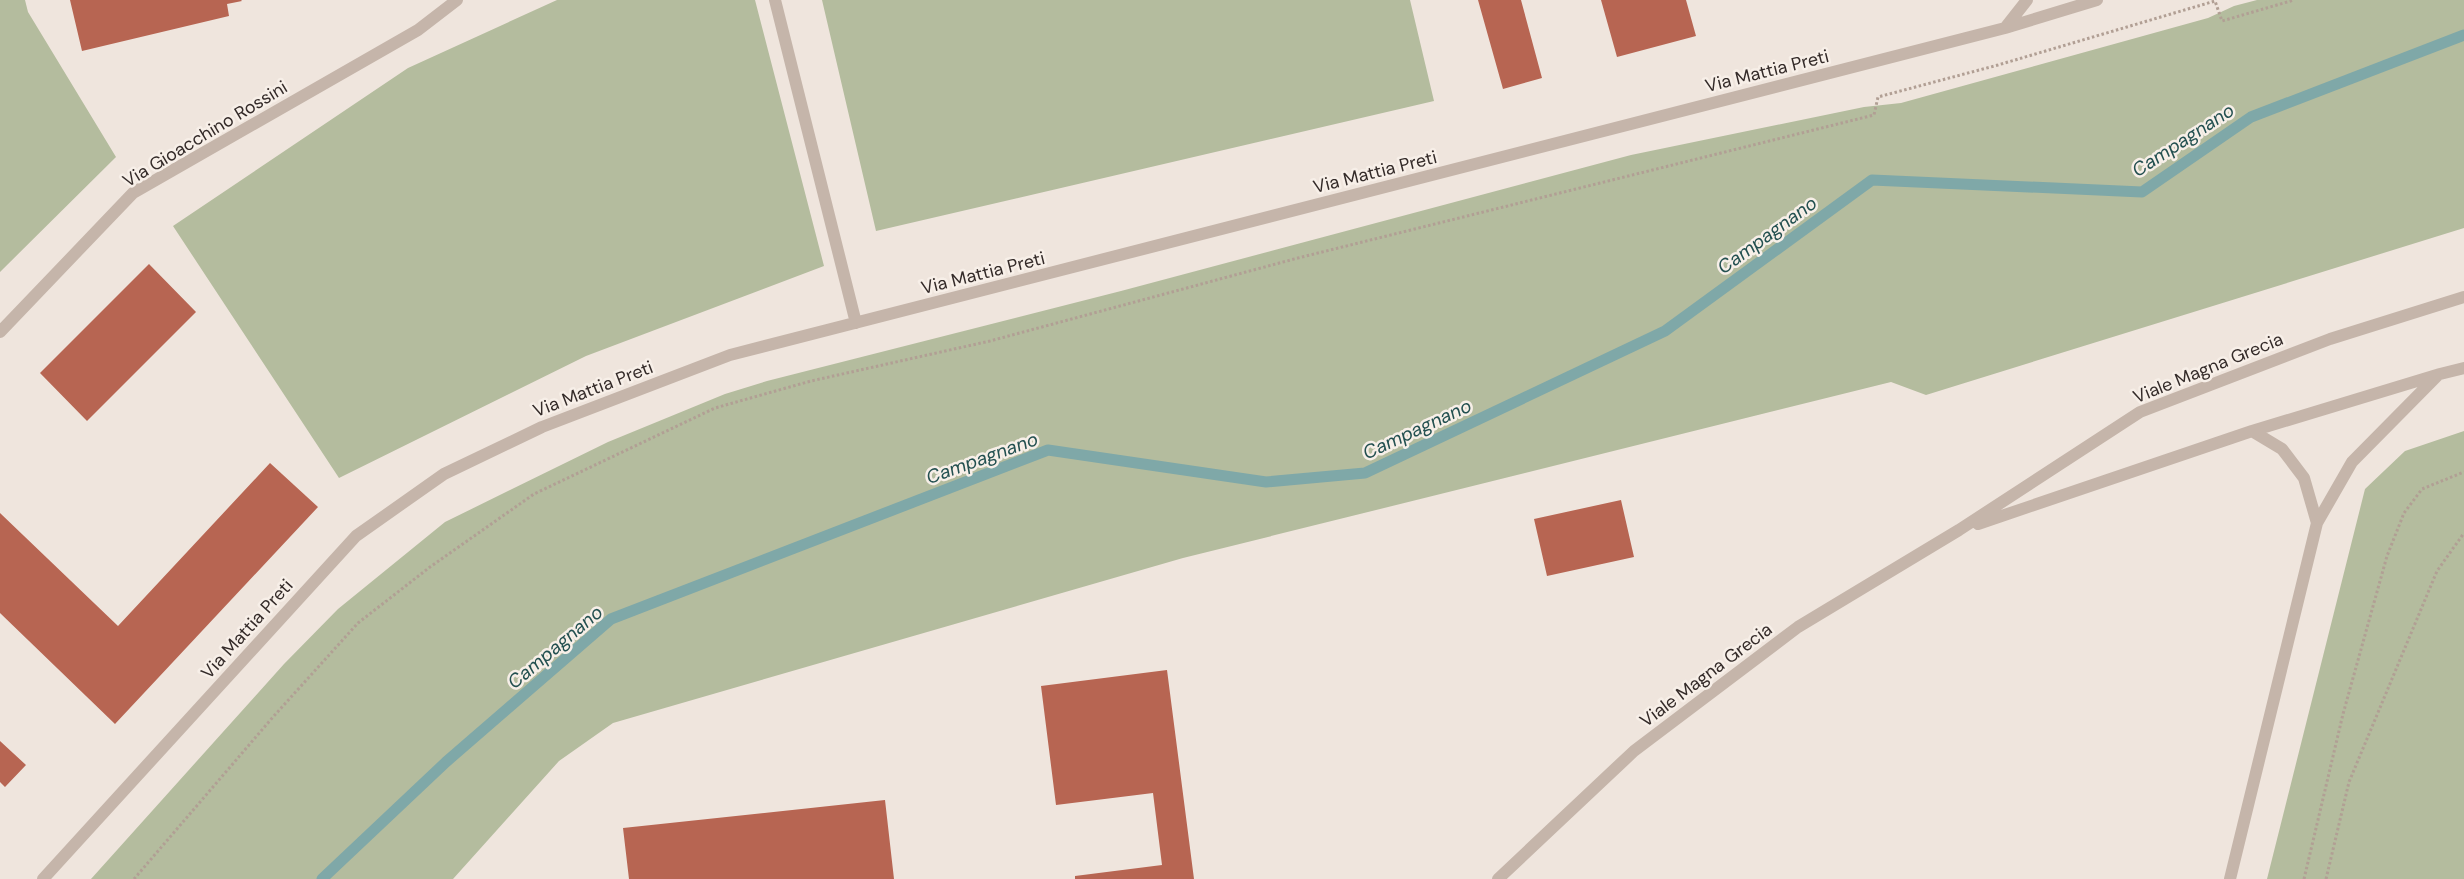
<svg xmlns="http://www.w3.org/2000/svg" width="2464" height="879" viewBox="0 0 2464 879" font-family="'DM Sans',sans-serif">
<style>
.green{fill:#b4bc9e}
.lines{fill:none;stroke-linecap:round;stroke-linejoin:round}
.stream{stroke:#7fa8a8;stroke-width:11}
.building{fill:#b76552}
.path{stroke:#b19f94;stroke-width:3;stroke-dasharray:2.5 2.5;stroke-linecap:butt}
.minor{stroke:#c5b5aa;stroke-width:12}
.labels{text-anchor:middle;dominant-baseline:central;stroke-width:5;stroke-linejoin:round;paint-order:stroke}
.street-label{font-size:18px;fill:#342b29;stroke:#f7efe8}
.water-label{font-size:19px;font-style:italic;fill:#235050;stroke:#f7efe8}
</style>
<rect width="100%" height="100%" fill="#efe5dd"/>
<path class="green" d="M0,0h25l3,12 88,145 -116,115z
M557,0h198l69,266 -238,90 -247,122 -166,-252 235,-158z
M822,0h588l24,101 -558,130z
M2257,0h207v228l-538,167 -35,-13 -708,176 -570,165 -54,38 -106,118h-362l193,-215 54,-55 107,-87 163,-80 117,-48 42,-13 354,-90 510,-136 233,-48 37,-4 307,-85 26,-12z
M2464,431v448h-197l98,-390 40,-38z"/>
<g class="lines">
<path class="stream" d="M322,879l124,-117 165,-143 437,-169 218,32 99,-9 300,-142 207,-151 270,12 109,-75 213,-82"/>
</g>
<path class="building" d="M70,0h171l1,1 -15,3 2,12 -147,35z
M1478,0h43l21,78 -39,11z
M1601,0h85l10,36 -79,21z
M149,264l47,48 -109,109 -47,-48z
M270,463l48,44 -203,217 -115,-111v-100l118,113z
M1621,500l13,57 -87,19 -13,-57z
M1167,670l27,209h-119v-3l87,-11 -9,-72 -97,12 -15,-119z
M0,741l26,24 -21,22 -5,-5z
M885,800l9,79h-265l-6,-51z"/>
<g class="lines">
<path class="path" d="M134,879l139,-162 85,-94 72,-56 104,-73 181,-86 96,-27 179,-40 308,-83 576,-143 4,-18 120,-32 217,-64 7,20 72,-21
M2304,879l39,-165 44,-158 17,-43 18,-24 42,-17
M2326,879l23,-97 88,-211 27,-38"/>
<path class="minor" d="M775,0l81,323
M2005,28l22,-28
M0,332l133,-139 285,-163 39,-30
M2252,431l30,18 22,29 13,45 35,-61 85,-86
M1978,524l274,-93 188,-57 24,-6
M43,879l313,-343 88,-62 98,-47 188,-72 1275,-327 92,-28
M1498,879l136,-128 164,-124 161,-97 181,-118 190,-73 134,-42
M2230,879l87,-356"/>
</g>
<g class="labels">
<g class="street-label">
<text transform="translate(1767 71) rotate(-14)">Via Mattia Preti</text>
<text transform="translate(205 134) rotate(-31)">Via Gioacchino Rossini</text>
<text transform="translate(1375 172) rotate(-14)">Via Mattia Preti</text>
<text transform="translate(983 273) rotate(-14)">Via Mattia Preti</text>
<text transform="translate(2208 368) rotate(-22)">Viale Magna Grecia</text>
<text transform="translate(593 389) rotate(-21)">Via Mattia Preti</text>
<text transform="translate(247 629) rotate(-48)">Via Mattia Preti</text>
<text transform="translate(1706 675) rotate(-37)">Viale Magna Grecia</text>
</g>
<g class="water-label">
<text transform="translate(2183 140) rotate(-33)">Campagnano</text>
<text transform="translate(1767 235) rotate(-36)">Campagnano</text>
<text transform="translate(1417 429) rotate(-25)">Campagnano</text>
<text transform="translate(982 458) rotate(-20)">Campagnano</text>
<text transform="translate(555 647) rotate(-40)">Campagnano</text>
</g>
</g>
</svg>
